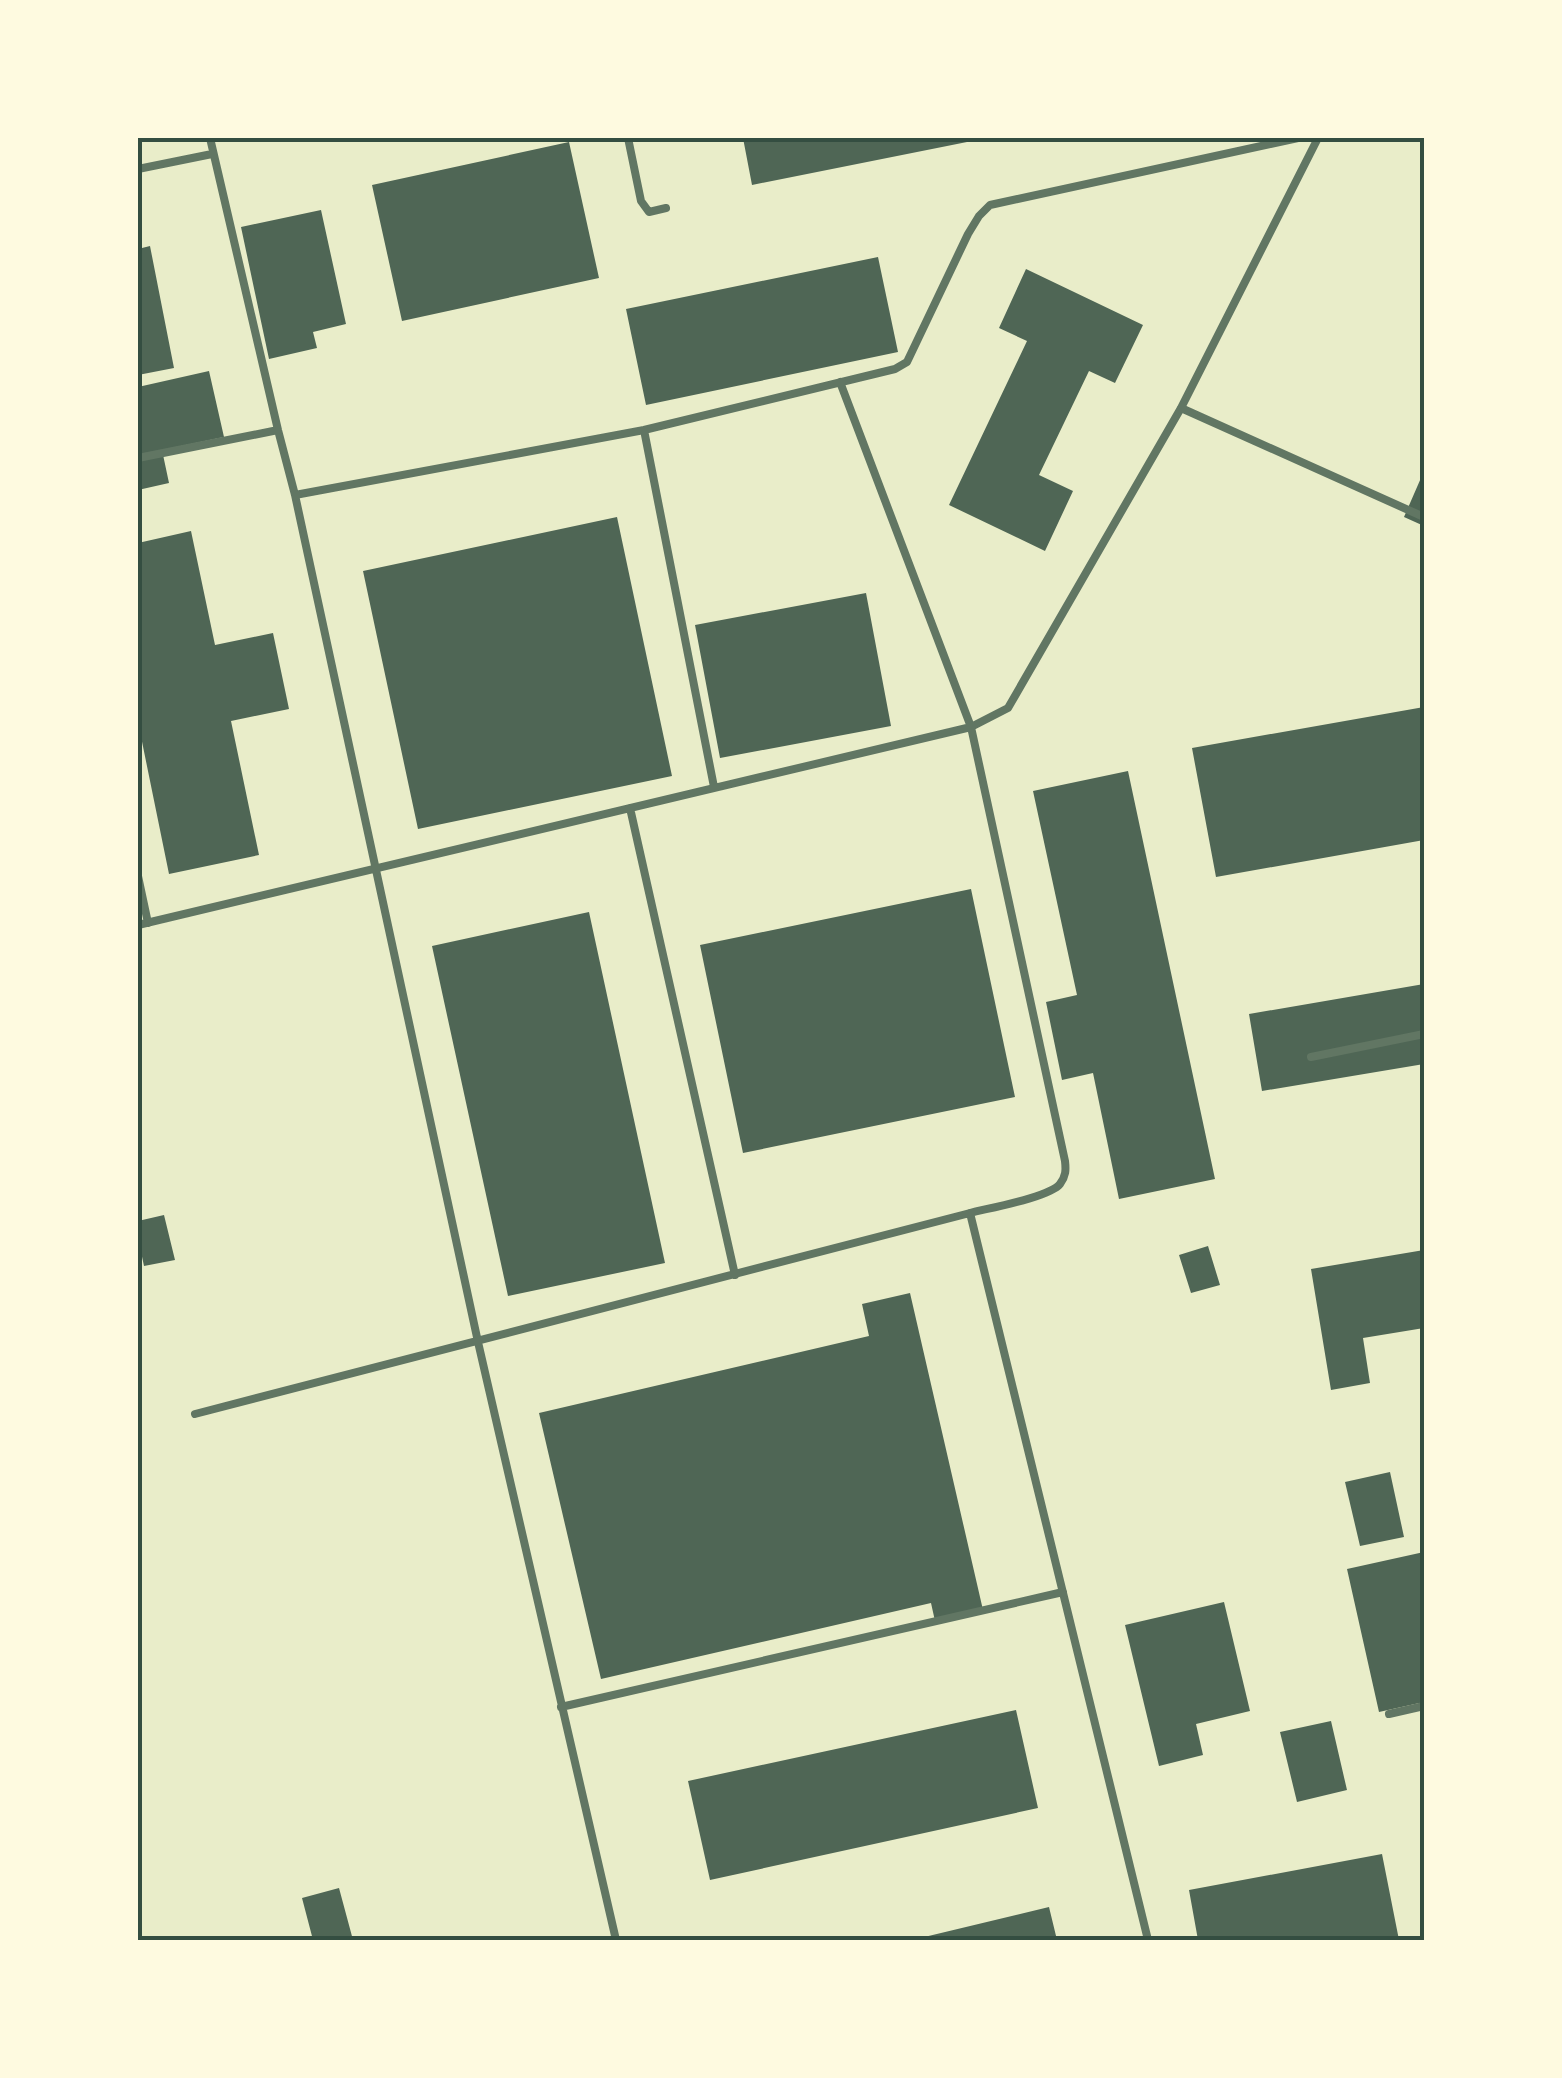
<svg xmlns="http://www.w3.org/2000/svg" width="1562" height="2078" viewBox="0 0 1562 2078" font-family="'Noto Sans',sans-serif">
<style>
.building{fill:#4f6655}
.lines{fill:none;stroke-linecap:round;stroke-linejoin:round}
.service{stroke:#617663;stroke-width:8}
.neatline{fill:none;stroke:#344e41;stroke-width:4}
</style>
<rect width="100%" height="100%" fill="#e9edc9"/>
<path class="building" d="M743,138h239v1l-230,46z
M569,142l30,136 -197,43 -30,-136z
M321,210l25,114 -33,8 4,16 -48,11 -28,-132z
M150,246l24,122 -36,7v-126z
M878,257l20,95 -252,53 -20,-96z
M1026,269l117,56 -28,58 -26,-12 -50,104 34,16 -28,60 -96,-46 78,-164 -28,-13z
M209,371l15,66 -62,13 7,33 -31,7v-103z
M1424,471v55l-20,-9z
M617,517l55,259 -254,53 -55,-258z
M191,531l24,114 58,-12 16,76 -58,12 28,134 -90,19 -31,-152v-179z
M866,593l25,133 -171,32 -25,-133z
M1424,707v133l-208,37 -24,-129z
M1128,771l87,408 -96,20 -26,-126 -31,7 -16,-78 31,-7 -44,-204z
M971,889l44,208 -272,56 -43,-208z
M589,912l76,351 -157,33 -76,-350z
M1424,984v80l-162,27 -13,-77z
M164,1215l11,45 -31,6 -6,-28v-17z
M1208,1246l12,39 -29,8 -12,-38z
M1424,1250v78l-61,10 7,45 -39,7 -20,-121z
M910,1293l73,317 -48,11 -4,-18 -330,76 -62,-266 330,-77 -7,-32z
M1390,1472l14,65 -44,9 -15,-64z
M1424,1552v150l-45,10 -32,-143z
M1224,1602l26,109 -54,13 7,31 -44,11 -34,-141z
M1016,1710l22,98 -328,72 -22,-99z
M1331,1721l16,69 -50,12 -17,-70z
M1382,1854l17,86h-201l-9,-50z
M339,1888l14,52h-40l-11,-42z
M1049,1907l8,33h-140l-1,-1z"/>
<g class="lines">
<path class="service" d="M210,138l68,292 17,65 183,847 138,598
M628,138l13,63 8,11 17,-4
M138,169l74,-15
M1181,408l243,109
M644,430l70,357
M138,458l140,-28
M295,495l349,-65 251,-61 12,-7 61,-128 11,-18 11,-11 308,-67
M630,808l105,467
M138,876l10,47
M138,925l833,-198 37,-19 173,-300 137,-270
M1311,1057l113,-23
M970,1213l178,727
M195,1414l775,-201c19,-5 80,-16 90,-29 6,-8 6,-14 5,-23l-94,-434 -131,-345
M561,1707l502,-115
M1389,1714l35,-8"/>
</g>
<rect width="1562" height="2078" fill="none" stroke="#fefae0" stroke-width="280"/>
<rect x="140" y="140" width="1282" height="1798" class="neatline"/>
</svg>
